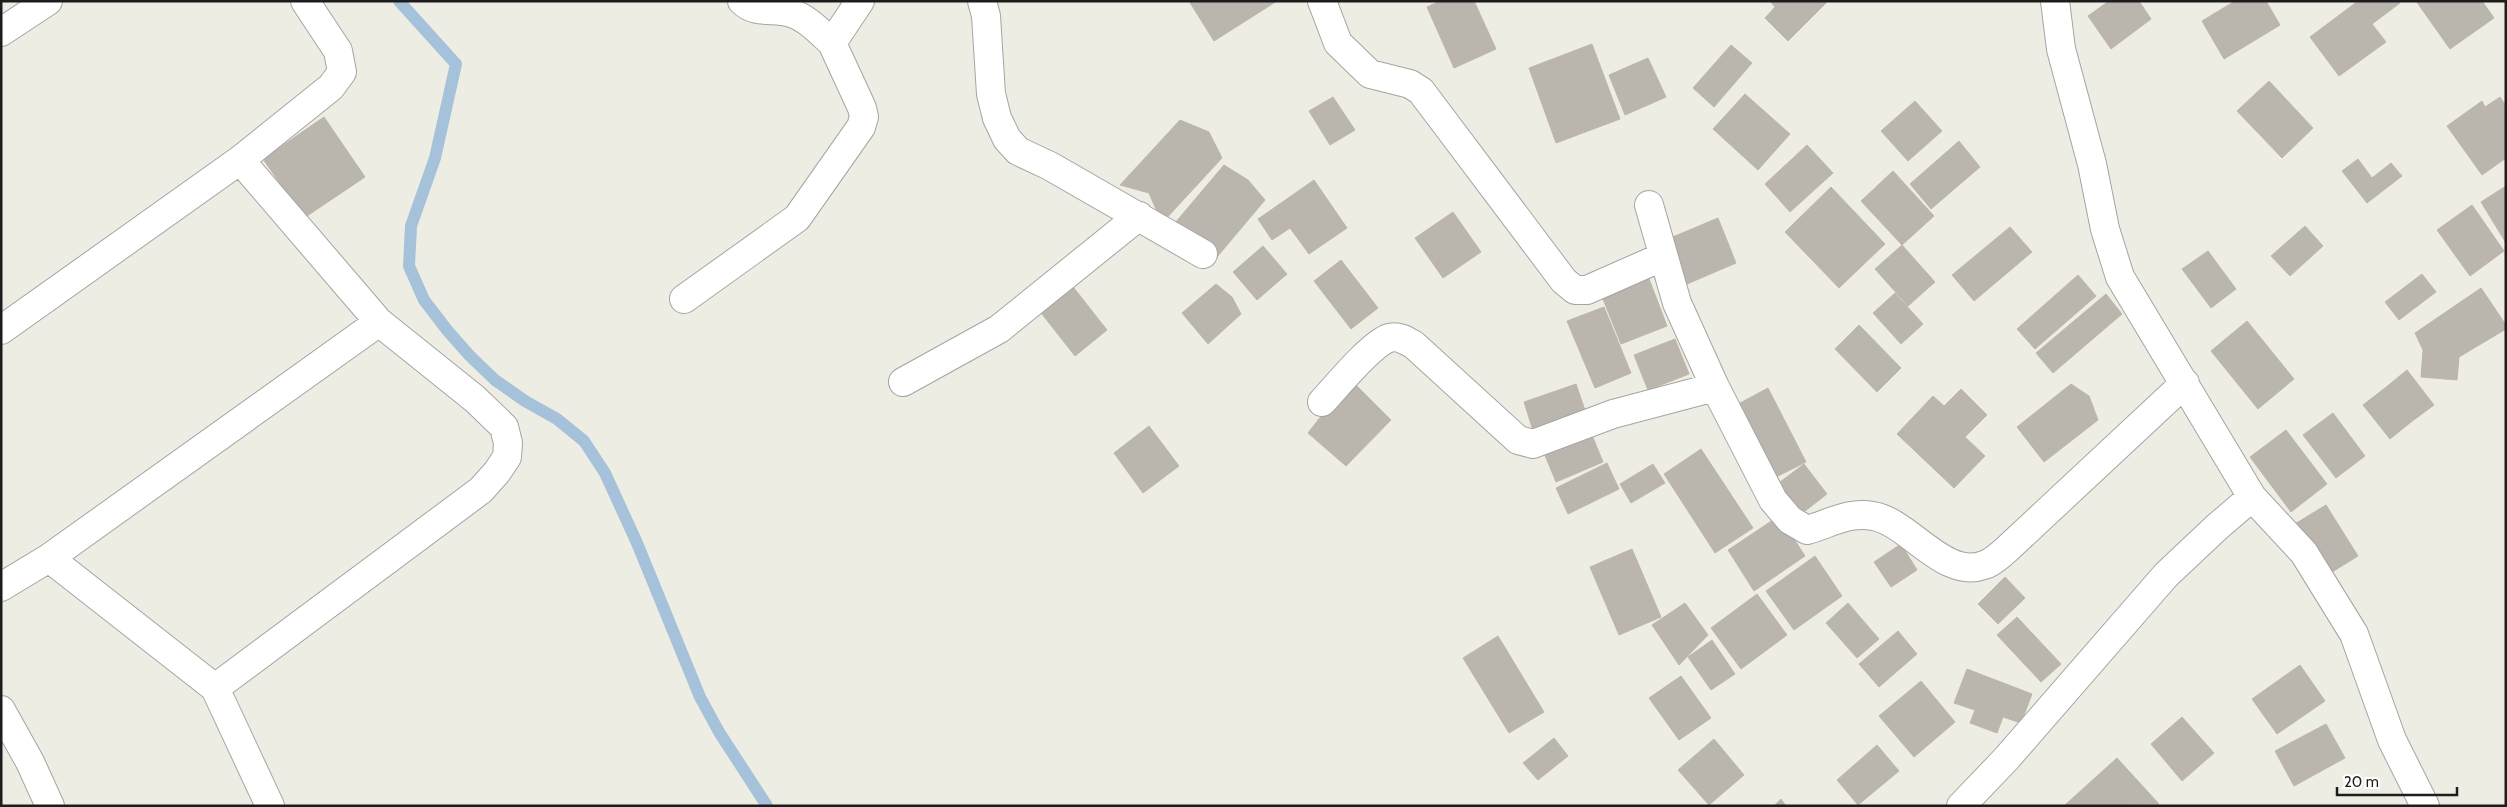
<svg xmlns="http://www.w3.org/2000/svg" width="2507" height="807" viewBox="0 0 2507 807" font-family="Cabin,sans-serif">
<style>
.lines{fill:none;stroke-linecap:round;stroke-linejoin:round}
.stream{stroke:#a5c2da;stroke-width:12}
.building{fill:#bab6ad;stroke:#bfb7a6}
.minor-casing{stroke:#a4a4a4;stroke-width:30}
.minor{stroke:#fff;stroke-width:28}
</style>
<rect width="100%" height="100%" fill="#eeede3"/>
<g class="lines">
<path class="stream" d="M399,1l57,63 -21,94 -24,68 -2,40 15,34 23,30 22,25 26,25 30,21 32,18 27,22 21,32 32,70 63,154 19,35 48,74"/>
</g>
<path class="building" d="M1189,1h88l-63,40z
M1440,1h34l22,48 -42,19 -27,-61z
M1770,1h58l-40,40 -23,-23 10,-11z
M2109,1h30l12,18 -40,30 -23,-33z
M2235,1h31l14,24 -56,34 -22,-38z
M2358,1h41l1,2 -28,21 14,18 -47,34 -29,-39z
M2416,1h66l12,17 -44,31z
M1592,44l28,75 -64,24 -27,-75z
M1731,45l21,18 -38,44 -21,-19z
M1648,58l18,39 -41,18 -16,-40z
M2269,81l44,47 -31,30 -45,-47z
M1745,94l45,40 -32,36 -45,-41z
M1333,97l22,33 -25,15 -21,-34z
M2500,97l6,9v52l-24,17 -35,-49 35,-25 3,6z
M1915,101l27,30 -34,30 -27,-30z
M324,117l41,60 -61,41 -41,-59z
M1180,120l29,12 13,26 -60,65 -13,-30 -29,-8z
M1959,141l21,26 -49,42 -21,-25z
M1807,145l26,28 -43,39 -25,-28z
M2358,159l14,19 19,-15 11,13 -35,27 -25,-32z
M1224,165l24,15 17,20 -48,57 -42,-34z
M1893,171l41,45 -32,29 -41,-44z
M1314,180l33,48 -38,26 -19,-26 -18,12 -14,-21z
M2506,186v57l-25,-41z
M1831,187l54,57 -46,44 -54,-56z
M2472,205l32,46 -34,25 -33,-46z
M1453,212l28,40 -38,26 -28,-40z
M1718,218l18,45 -49,21 -8,-27 -11,-18z
M2305,226l18,20 -33,30 -19,-20z
M2010,227l22,25 -58,49 -22,-26z
M1902,245l33,37 -27,24 -33,-37z
M1263,246l24,28 -30,26 -24,-28z
M2208,251l28,38 -25,19 -29,-39z
M1341,260l37,48 -27,21 -37,-48z
M1646,271l21,55 -46,18 -22,-55z
M2422,274l14,18 -37,28 -14,-18z
M2078,275l18,21 -61,53 -18,-20z
M1070,283l37,47 -32,26 -37,-47z
M1216,284l16,13 9,17 -33,30 -26,-31z
M2481,288l25,37v4l-47,28 -2,23 -36,-3 2,-27 -8,-17z
M1895,293l28,31 -22,20 -28,-31z
M2106,294l16,20 -69,59 -17,-20z
M1604,307l27,66 -36,15 -28,-67z
M2247,321l47,58 -36,30 -47,-58z
M1859,325l42,43 -24,24 -42,-43z
M1675,339l14,35 -41,16 -14,-35z
M2407,370l27,35 -23,17 -26,-34z
M1350,379l41,41 -45,46 -38,-33z
M1576,384l13,38 -53,18 -12,-38z
M2071,384l18,12 9,24 -54,42 -27,-35z
M1768,388l38,74 -40,20 -37,-73z
M2385,388l26,34 -21,17 -27,-34z
M1961,389l26,26 -22,22 20,19 -31,32 -57,-54 36,-38 11,10z
M2333,413l32,43 -29,22 -33,-43z
M1149,426l30,40 -36,27 -29,-40z
M1589,428l14,34 -47,20 -14,-34z
M2286,430l41,54 -36,28 -41,-55z
M1701,449l52,79 -38,25 -51,-79z
M1607,463l12,26 -51,25 -12,-26z
M1653,464l12,19 -34,20 -11,-19z
M1804,464l23,30 -31,24 -24,-30z
M2326,505l32,51 -34,21 -31,-52z
M1779,516l26,40 -51,35 -26,-41z
M1901,544l16,26 -26,17 -17,-25z
M1632,549l29,68 -42,18 -29,-68z
M1815,556l27,40 -48,34 -28,-39z
M2005,577l20,21 -27,26 -20,-20z
M1757,594l30,41 -46,34 -30,-41z
M1685,603l23,32 -29,30 -27,-40z
M1848,603l31,36 -22,19 -31,-35z
M2017,617l44,47 -20,18 -44,-47z
M1898,631l19,23 -38,33 -20,-23z
M1498,636l46,76 -35,21 -46,-75z
M1712,640l23,34 -24,16 -23,-33z
M2300,665l25,36 -48,33 -25,-35z
M1967,669l65,25 -11,29 -18,-6 -6,16 -27,-10 5,-13 -21,-7z
M1681,676l30,42 -32,22 -30,-42z
M1921,681l34,41 -41,35 -35,-41z
M2182,717l32,36 -32,28 -31,-37z
M2326,724l19,34 -51,28 -19,-35z
M1554,738l14,18 -30,24 -15,-17z
M1714,739l30,36 -35,30 -31,-35z
M1877,745l22,26 -41,34 -21,-25z
M2117,758l42,46 -94,1z
M1781,799l5,7h-12z"/>
<g class="lines">
<g class="minor-casing">
<path id="minor" d="M742,1c14,14 33,6 49,12 16,5 29,19 41,30l28,-42
M982,1l4,15 5,78 6,24 10,21 11,12 32,15 153,88
M1322,1l16,42 32,31 40,10 11,7 143,190 11,9h12l75,-33
M2055,1l6,48 31,115 13,65 15,48 132,220 52,56 50,81 38,106 33,66
M1,32l47,-31
M1649,205l28,98 38,84 58,113 17,20 17,10c22,-6 42,-19 66,-14 36,6 71,64 111,49 8,-2 16,-10 22,-15l179,-167
M684,299l113,-81 64,-91 3,-10 -2,-9 -30,-65
M1,330l239,-170 91,-73 11,-15 -4,-21 -33,-50
M903,382l96,-53 140,-113
M1322,402c14,-15 49,-58 67,-64 9,-3 18,3 25,7l104,95 15,4 80,-30 102,-27
M49,558l166,130 55,118
M1,587l48,-29 330,-236
M215,688l266,-198 16,-18 10,-15 1,-14 -4,-16 -29,-28 -96,-77 -139,-162
M1,710l29,52 20,44
M1961,806l45,-47 160,-184 51,-48 35,-30"/>
</g>
<use href="#minor" class="minor"/>
</g>
<rect width="2507" height="807" fill="none" stroke="#1d1d1d" stroke-width="5"/>
<path d="M2337 787v8h120v-8" fill="none" stroke="#1d1d1d" stroke-width="2.5"/>
<text x="2344" y="787" font-size="15" fill="#1d1d1d" stroke="#ffffff" stroke-width="4" paint-order="stroke">20 m</text>
</svg>
